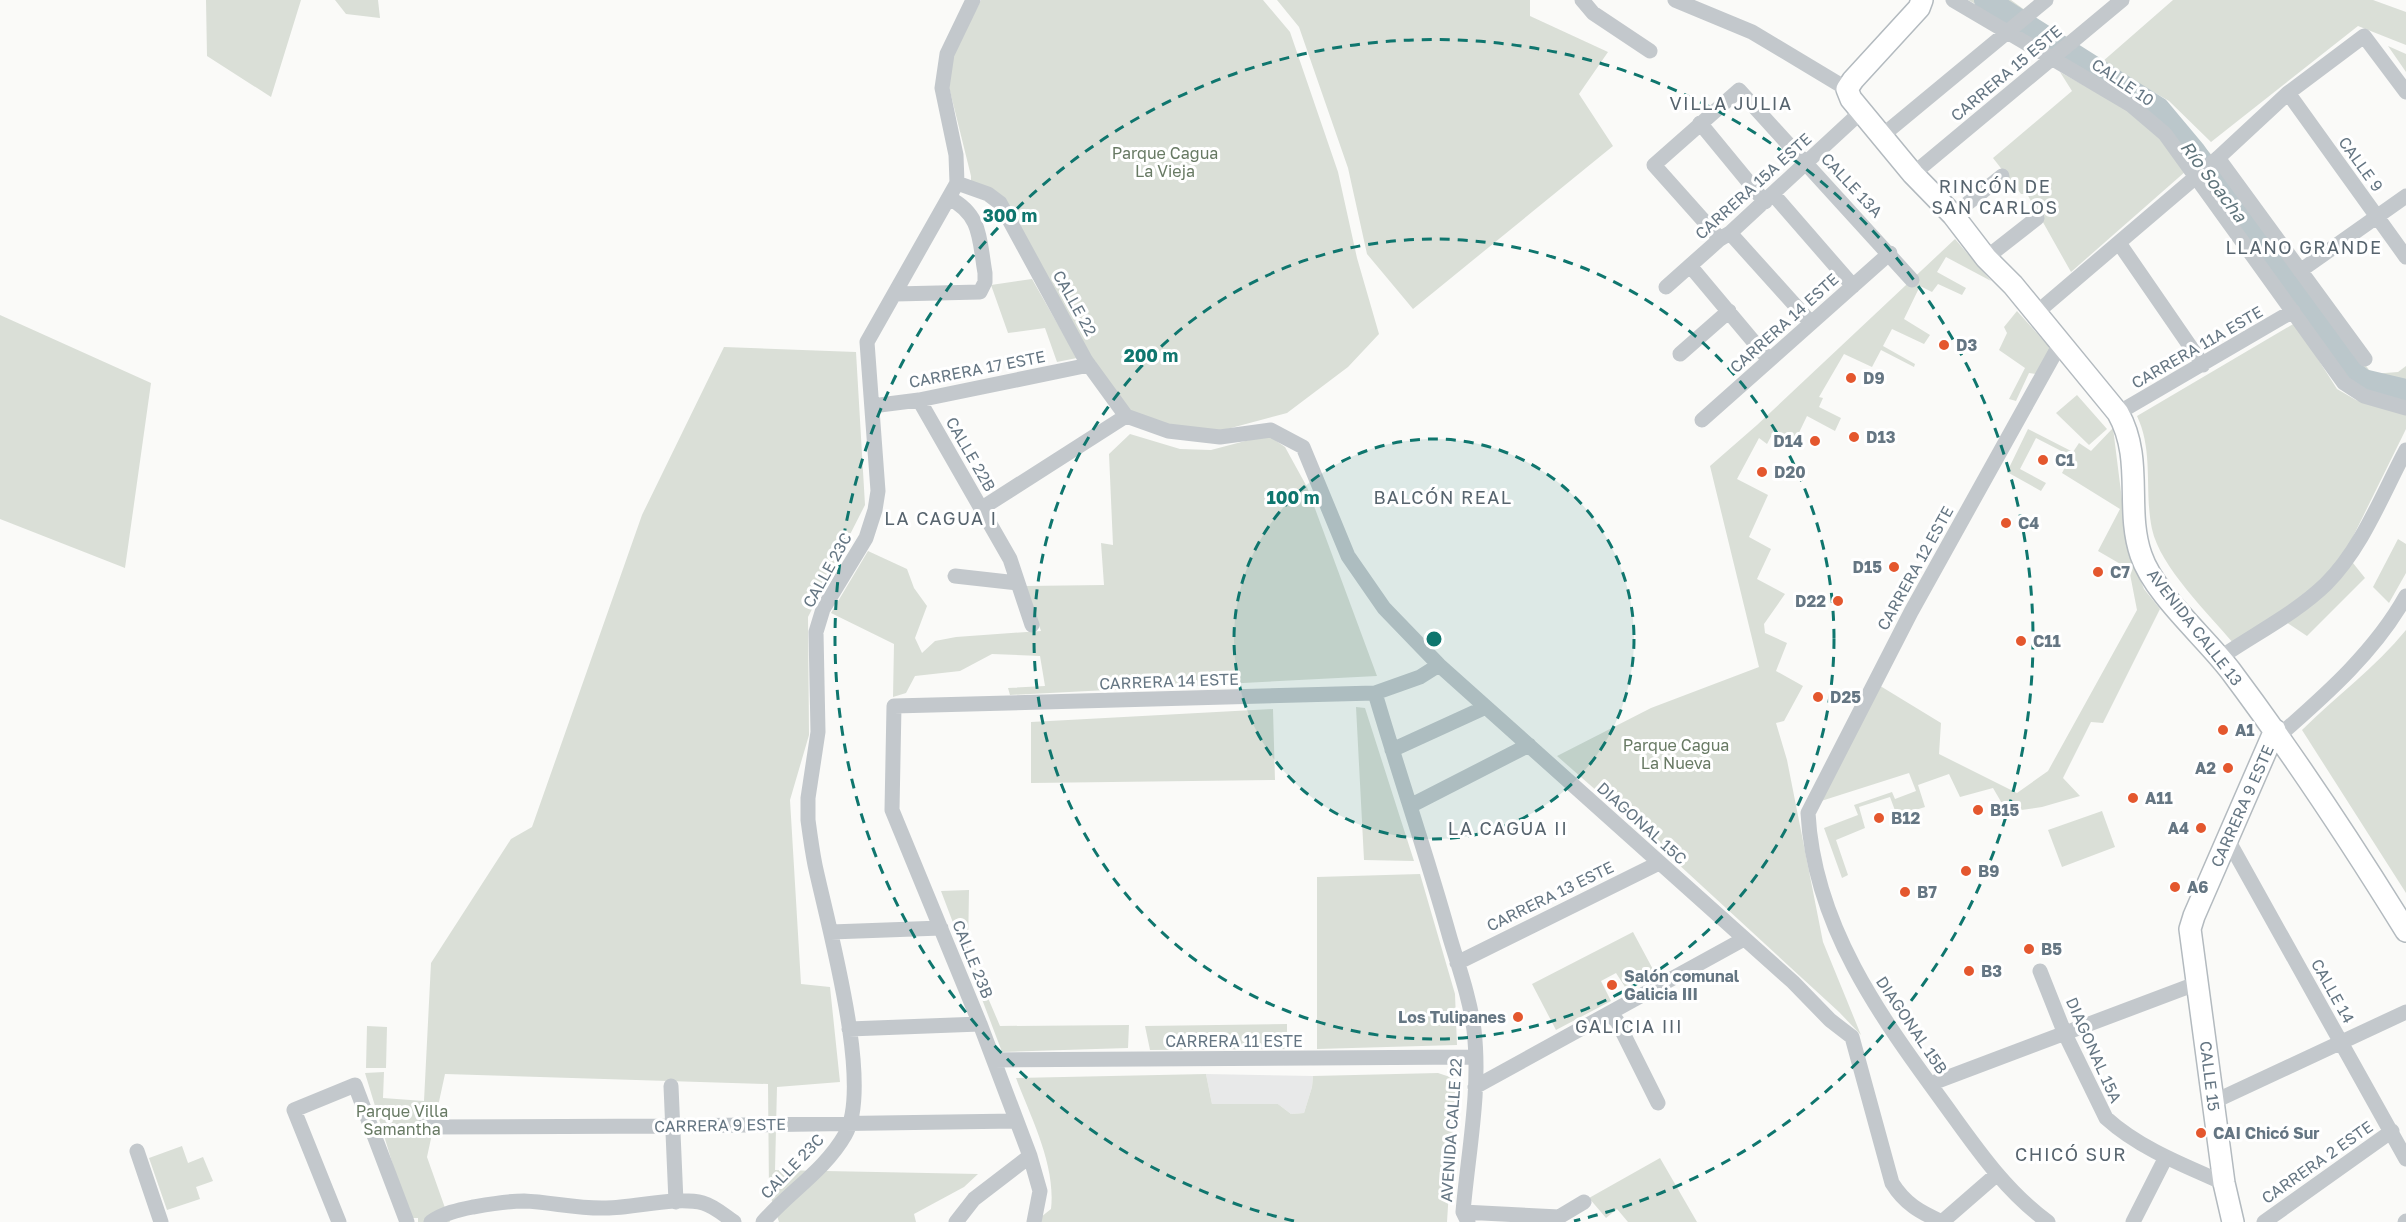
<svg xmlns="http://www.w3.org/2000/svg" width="2406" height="1222" viewBox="0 0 2406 1222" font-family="'Golos Text',sans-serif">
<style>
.built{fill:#e8e9e9}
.green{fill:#dadfd7}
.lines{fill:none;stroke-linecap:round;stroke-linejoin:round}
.river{stroke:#bbc7cb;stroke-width:24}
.secondary-casing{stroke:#b3babf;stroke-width:24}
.street{stroke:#c3c8cc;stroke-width:15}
.secondary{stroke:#fff;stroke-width:21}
.ring{fill:none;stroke:#0f766e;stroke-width:3;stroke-dasharray:10 8}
.poi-dot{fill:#e4572e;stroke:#fff;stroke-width:2}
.labels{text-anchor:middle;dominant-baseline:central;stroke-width:6;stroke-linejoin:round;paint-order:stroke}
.street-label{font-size:16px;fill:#657683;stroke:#fff}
.park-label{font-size:16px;fill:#687a64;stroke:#fff}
.poi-label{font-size:16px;font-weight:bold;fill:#657683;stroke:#fff;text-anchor:start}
.neighbourhood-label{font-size:18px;letter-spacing:1.5px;fill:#57646e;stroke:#fff}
.water-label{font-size:18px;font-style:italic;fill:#60757c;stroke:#fff}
.centre{fill:#0f766e;stroke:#fff;stroke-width:3}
.ring-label{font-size:18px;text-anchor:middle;font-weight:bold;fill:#0f766e;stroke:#fff;stroke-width:6;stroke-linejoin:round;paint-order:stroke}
</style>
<rect width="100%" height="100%" fill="#fafaf8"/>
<path class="built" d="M1206,1074l107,2 -1,11 -8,26 -13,1 -13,-10h-66z"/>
<path class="green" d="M206,0h95l-30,97 -64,-41z
M335,0h43l2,18 -34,-4z
M981,0h282l27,32 48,140 19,86 22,76 -31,33 -61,46 -71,19 -52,-6 -33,-13 -42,-53 -86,-158 -32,-19v-7l-22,-89 4,-33z
M1277,0h253v16l78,36 -29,42 34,52 -200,163 -46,-55 -19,-86 -49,-141z
M1968,0h43l87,63 67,40 52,58 155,213 26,-2 8,-6v33l-34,-10 -21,-12 -150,-205 -71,-72 -122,-79z
M2173,0h200l33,12v33l-48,-19 -147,116 -42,-41 -67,-39z
M2388,46l18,8v18z
M2060,72l70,39 32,29 24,31 -115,101 -44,-78h-6l-28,-36 79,-67z
M1955,239l36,42 -45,-24 -9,15 29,16 -4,7 -24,-11 -6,8 -12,-6 -16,33 26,16 -6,9 -32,-15 -9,17 32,18 -1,3 -33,-17 -9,17 -28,-13 -25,43 4,1 -4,9 22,11 -6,13 -28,-15 -13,27 -19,-14 -8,15 -8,-6 -22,41 31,16 -19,42 22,12 -14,30 28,15 -21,30 1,9 22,10 -11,28 27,15 -19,35 -8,2 11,37 36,182 38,93 -22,-23 -200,-184 -82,-72 94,-48 108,-41 -49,-201 47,-41z
M1032,279l45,79 -20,4 -12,-34 -37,5 -17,-48z
M2017,311l34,38 -15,25 -7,-1 -13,28 -7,-2 16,-31 -26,-18 8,-17 -3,-6z
M0,315l151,68 -26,185 -125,-49z
M2295,323l42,66 19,11 50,15v14l-61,124 20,25 -58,58 -30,-20 -43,28c-25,-30 -74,-77 -82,-115 -8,-38 2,-77 -15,-113z
M724,347l132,5 9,153 -57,112 1,118 -19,65 11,184 29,3 10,95 -63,5 -2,83 203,4 -14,13 -50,27 2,8h-137l-10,-30 -1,-108 -323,-10 -18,83 23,65h-32v-4h-9l-44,-145 19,-1 -1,26 41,3 7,-138 80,-124 21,-12 110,-312z
M2077,395l30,34 -18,16 -33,-32z
M2113,428l15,120 16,41 16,20 -57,114 -12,-1 -28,56 17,18 -38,11 -35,5 -14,-24 -33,9 -11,-23 -31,11 7,22 -28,9 -7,-19 -31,10 6,21 -29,12 12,35 -6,3 -18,-50 34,-13 -4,-10 38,-13 3,7 21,-8 -7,-18 -91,29 59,-118 64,39 -2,31 78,39 31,-22 89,-161 -8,-41 -31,-18 22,-42 -58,-36 9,-17 -35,-18 -16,31 26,14 -5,8 -34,-19 21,-43 45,23 6,-9 12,8z
M1130,434l50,15 31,1 57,-15 17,12 22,40 70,189 -367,19 -2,-7 37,-2 -5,-30 -48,-2 -32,17 -45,5 -9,17 -13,4 1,-53 -63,-31 37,-62 39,18 7,19 13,18 -12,32 7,15 13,-12 21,-4 85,-6 -16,-45 79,-1 -3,-42 12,2 -4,-91z
M2398,539l8,5v29l-17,30 -16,-16z
M2406,630v263l-104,-163c34,-34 74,-63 104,-100z
M1356,707l9,1 49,153 -50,-1z
M1273,709l2,71 -244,3v-61z
M2102,811l13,36 -53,20 -14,-37z
M1420,874l35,120 2,51 -140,4v-172z
M969,890l-1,61 32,75 129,-1 -1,23 -126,4 -61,-161z
M1633,932l23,43 -29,15 -11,-17 -15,8 10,20 -55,29 -24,-46z
M1287,1024v25l-137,1 -5,-24z
M367,1026l20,1 -1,41h-20z
M1438,1073l18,6 -9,143h-406v-5l10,-8c5,-44 -20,-91 -35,-131l190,-4 6,30h66l13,10 13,-1 8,-26 1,-11z
M182,1146l6,17 15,-6 10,24 -17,6 4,12 -33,11 -18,-52z
M1660,1158l37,64h-69l-11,-13 -11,9 -17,-20z"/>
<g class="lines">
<path class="river" d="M1986,0l172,109 36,43 160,222 9,7 43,10"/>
<g class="secondary-casing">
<path id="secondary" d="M1922,0l-3,8 -66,72 -6,9 4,10 62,75 40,41 33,43 27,27 105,128c26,46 7,96 23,142 13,39 64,82 89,115 63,84 121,172 176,261
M2233,1222l-9,-39 -34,-254 4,-13 81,-186"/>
</g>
<path class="street" d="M1582,0l11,13 57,38
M1675,0l77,32 95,57
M1953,0l178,105 34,29 179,249 20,13 42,12
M2288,93l118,164
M1700,123l65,79
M1883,135l163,-135
M2218,158l147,201
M1913,174l209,-174
M957,183l31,11 12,9 86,158 40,55
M1773,194l80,92
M1953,215l49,-39
M1730,233l81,90
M1720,239l-66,-74 85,-75 173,190
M2119,243l84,122
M1986,258l51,-40
M1691,267l78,93
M2300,271l106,-75
M1666,287l54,-48 10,-6 132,-122
M895,294l85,-2 5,-10v-9c-6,-34 -3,-58 -36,-75
M2035,314l183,-156 70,-65 76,-57 42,56
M1680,354l49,-43
M919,400l91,159 22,66
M872,406l47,-6 170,-35
M2118,413l175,-102
M1126,416l42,15 52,6 51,-7 32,17 45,109 36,52 55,57 354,317 37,38 22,17 40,146c13,21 28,29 50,39
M1702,420l188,-167
M982,508l144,-92
M955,576l63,7
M2218,656l9,-3c33,-22 70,-41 99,-69 36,-36 56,-89 80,-134
M1375,693c24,82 52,162 75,245 9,30 20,61 24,92 7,60 -6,123 -11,182l5,10
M2275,730l6,4c47,-41 95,-84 125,-138
M1392,750l94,-43
M1410,806l119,-61
M2228,840l178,319
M831,932l110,-4
M1457,963l202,-100
M2040,971l25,63 41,84c33,30 77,47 118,65
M1609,1014l8,7 41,82
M849,1029l131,-5
M994,1060l481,-3
M1930,1084l268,-101
M671,1086l5,116
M1475,1087l269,-148
M2213,1102l193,-90
M423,1127l250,-1 343,-5
M137,1151l24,71
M1463,1212l96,5
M1559,1217l25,-15
M339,1222l-45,-112 61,-25 52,137
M431,1222c13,-9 27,-12 42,-15 17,-3 33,-6 51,-6 27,1 54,8 82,7 29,0 69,-12 97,-5 11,3 21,12 31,19
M763,1222c26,-30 62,-52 82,-87 29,-49 -18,-213 -30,-270 -3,-15 -5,-30 -7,-45v-22l10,-66 -2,-100 7,-23 43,-71 9,-28 3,-19 -11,-149 90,-159 -1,-28 -14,-67 5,-34 26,-54
M956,1222l18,-23 56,-43
M1034,1222l6,-31 -10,-35 -50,-132 -88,-214 2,-104 481,-13 45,-16 19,-12
M1942,1222l54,-47
M2048,1222c-44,-32 -73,-76 -105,-120 -63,-86 -129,-177 -135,-289l103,-201 149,-268
M2133,1222l33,-65
M2264,1222l128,-91
M2405,1222l1,-1"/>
<use href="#secondary" class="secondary"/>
</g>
<circle cx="1434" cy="639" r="200" fill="#0f766e" fill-opacity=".12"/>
<g class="ring">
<circle cx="1434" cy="639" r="200"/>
<circle cx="1434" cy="639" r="400"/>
<path d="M1294 1221A599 599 0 1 1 1574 1221"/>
</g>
<g class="poi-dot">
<circle cx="1944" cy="345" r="6"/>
<circle cx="1851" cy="378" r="6"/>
<circle cx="1854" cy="437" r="6"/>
<circle cx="1815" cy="441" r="6"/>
<circle cx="2043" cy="460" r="6"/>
<circle cx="1762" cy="472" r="6"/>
<circle cx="2006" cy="523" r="6"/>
<circle cx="1894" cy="567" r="6"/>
<circle cx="2098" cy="572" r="6"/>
<circle cx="1838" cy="601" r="6"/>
<circle cx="2021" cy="641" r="6"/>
<circle cx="1818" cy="697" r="6"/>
<circle cx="2223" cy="730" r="6"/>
<circle cx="2228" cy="768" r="6"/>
<circle cx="2133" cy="798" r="6"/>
<circle cx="1978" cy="810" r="6"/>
<circle cx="1879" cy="818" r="6"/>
<circle cx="2201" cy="828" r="6"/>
<circle cx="1966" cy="871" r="6"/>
<circle cx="2175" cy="887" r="6"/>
<circle cx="1905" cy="892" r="6"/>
<circle cx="2029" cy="949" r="6"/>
<circle cx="1969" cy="971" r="6"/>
<circle cx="1612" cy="985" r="6"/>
<circle cx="1518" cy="1017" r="6"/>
<circle cx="2201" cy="1133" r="6"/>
</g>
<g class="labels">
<g class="street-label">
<text transform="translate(2006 73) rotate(-40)">CARRERA 15 ESTE</text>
<text transform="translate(2123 82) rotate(34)">CALLE 10</text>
<text transform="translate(2361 164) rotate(54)">CALLE 9</text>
<text transform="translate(1852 185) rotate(47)">CALLE 13A</text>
<text transform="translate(1753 186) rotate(-42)">CARRERA 15A ESTE</text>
<text transform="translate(1075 303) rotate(61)">CALLE 22</text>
<text transform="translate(1784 323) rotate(-42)">CARRERA 14 ESTE</text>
<text transform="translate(2197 347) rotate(-30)">CARRERA 11A ESTE</text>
<text transform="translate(977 369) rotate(-11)">CARRERA 17 ESTE</text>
<text transform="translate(971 454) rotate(60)">CALLE 22B</text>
<text transform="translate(1915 568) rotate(-61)">CARRERA 12 ESTE</text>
<text transform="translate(827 570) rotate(-61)">CALLE 23C</text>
<text transform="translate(2195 627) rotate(52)">AVENIDA CALLE 13</text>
<text transform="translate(1169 681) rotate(-2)">CARRERA 14 ESTE</text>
<text transform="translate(2242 806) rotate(-66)">CARRERA 9 ESTE</text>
<text transform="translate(1642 823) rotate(42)">DIAGONAL 15C</text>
<text transform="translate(1550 896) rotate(-26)">CARRERA 13 ESTE</text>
<text transform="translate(973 959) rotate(68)">CALLE 23B</text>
<text transform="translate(2333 991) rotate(61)">CALLE 14</text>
<text transform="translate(1912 1025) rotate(56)">DIAGONAL 15B</text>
<text x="1234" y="1041">CARRERA 11 ESTE</text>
<text transform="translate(2094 1050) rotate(66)">DIAGONAL 15A</text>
<text transform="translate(2210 1076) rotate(83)">CALLE 15</text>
<text transform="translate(720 1125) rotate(-1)">CARRERA 9 ESTE</text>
<text transform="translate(1451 1130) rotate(-86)">AVENIDA CALLE 22</text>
<text transform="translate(2317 1162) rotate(-35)">CARRERA 2 ESTE</text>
<text transform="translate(792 1166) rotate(-46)">CALLE 23C</text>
</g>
<g class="park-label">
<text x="1165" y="153">Parque Cagua<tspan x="1165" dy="18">La Vieja</tspan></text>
<text x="1676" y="745">Parque Cagua<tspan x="1676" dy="18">La Nueva</tspan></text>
<text x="402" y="1111">Parque Villa<tspan x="402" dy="18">Samantha</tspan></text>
</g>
<g class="poi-label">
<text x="1956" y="345">D3</text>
<text x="1863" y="378">D9</text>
<text x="1866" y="437">D13</text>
<text x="1803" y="441" text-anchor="end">D14</text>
<text x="2055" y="460">C1</text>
<text x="1774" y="472">D20</text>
<text x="2018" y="523">C4</text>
<text x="1882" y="567" text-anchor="end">D15</text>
<text x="2110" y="572">C7</text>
<text x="1826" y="601" text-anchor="end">D22</text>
<text x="2033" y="641">C11</text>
<text x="1830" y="697">D25</text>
<text x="2235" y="730">A1</text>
<text x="2216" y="768" text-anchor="end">A2</text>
<text x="2145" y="798">A11</text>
<text x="1990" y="810">B15</text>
<text x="1891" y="818">B12</text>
<text x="2189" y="828" text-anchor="end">A4</text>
<text x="1978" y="871">B9</text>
<text x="2187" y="887">A6</text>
<text x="1917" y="892">B7</text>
<text x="2041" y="949">B5</text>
<text x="1981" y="971">B3</text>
<text x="1624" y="976">Salón comunal<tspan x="1624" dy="18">Galicia III</tspan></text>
<text x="1506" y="1017" text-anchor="end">Los Tulipanes</text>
<text x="2213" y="1133">CAI Chicó Sur</text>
</g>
<g class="neighbourhood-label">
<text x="1731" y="103">VILLA JULIA</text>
<text x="1995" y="186">RINCÓN DE<tspan x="1995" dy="21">SAN CARLOS</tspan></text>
<text x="2304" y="247">LLANO GRANDE</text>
<text x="1443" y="497">BALCÓN REAL</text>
<text x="941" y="518">LA CAGUA I</text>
<text x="1508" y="828">LA CAGUA II</text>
<text x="1629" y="1026">GALICIA III</text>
<text x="2071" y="1154">CHICÓ SUR</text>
</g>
<g class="water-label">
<text transform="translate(2214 181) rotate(53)">Río Soacha</text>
</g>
</g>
<circle cx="1434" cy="639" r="9" class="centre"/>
<g class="ring-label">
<text x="1010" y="222">300 m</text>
<text x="1151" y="362">200 m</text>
<text x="1293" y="504">100 m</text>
</g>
</svg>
